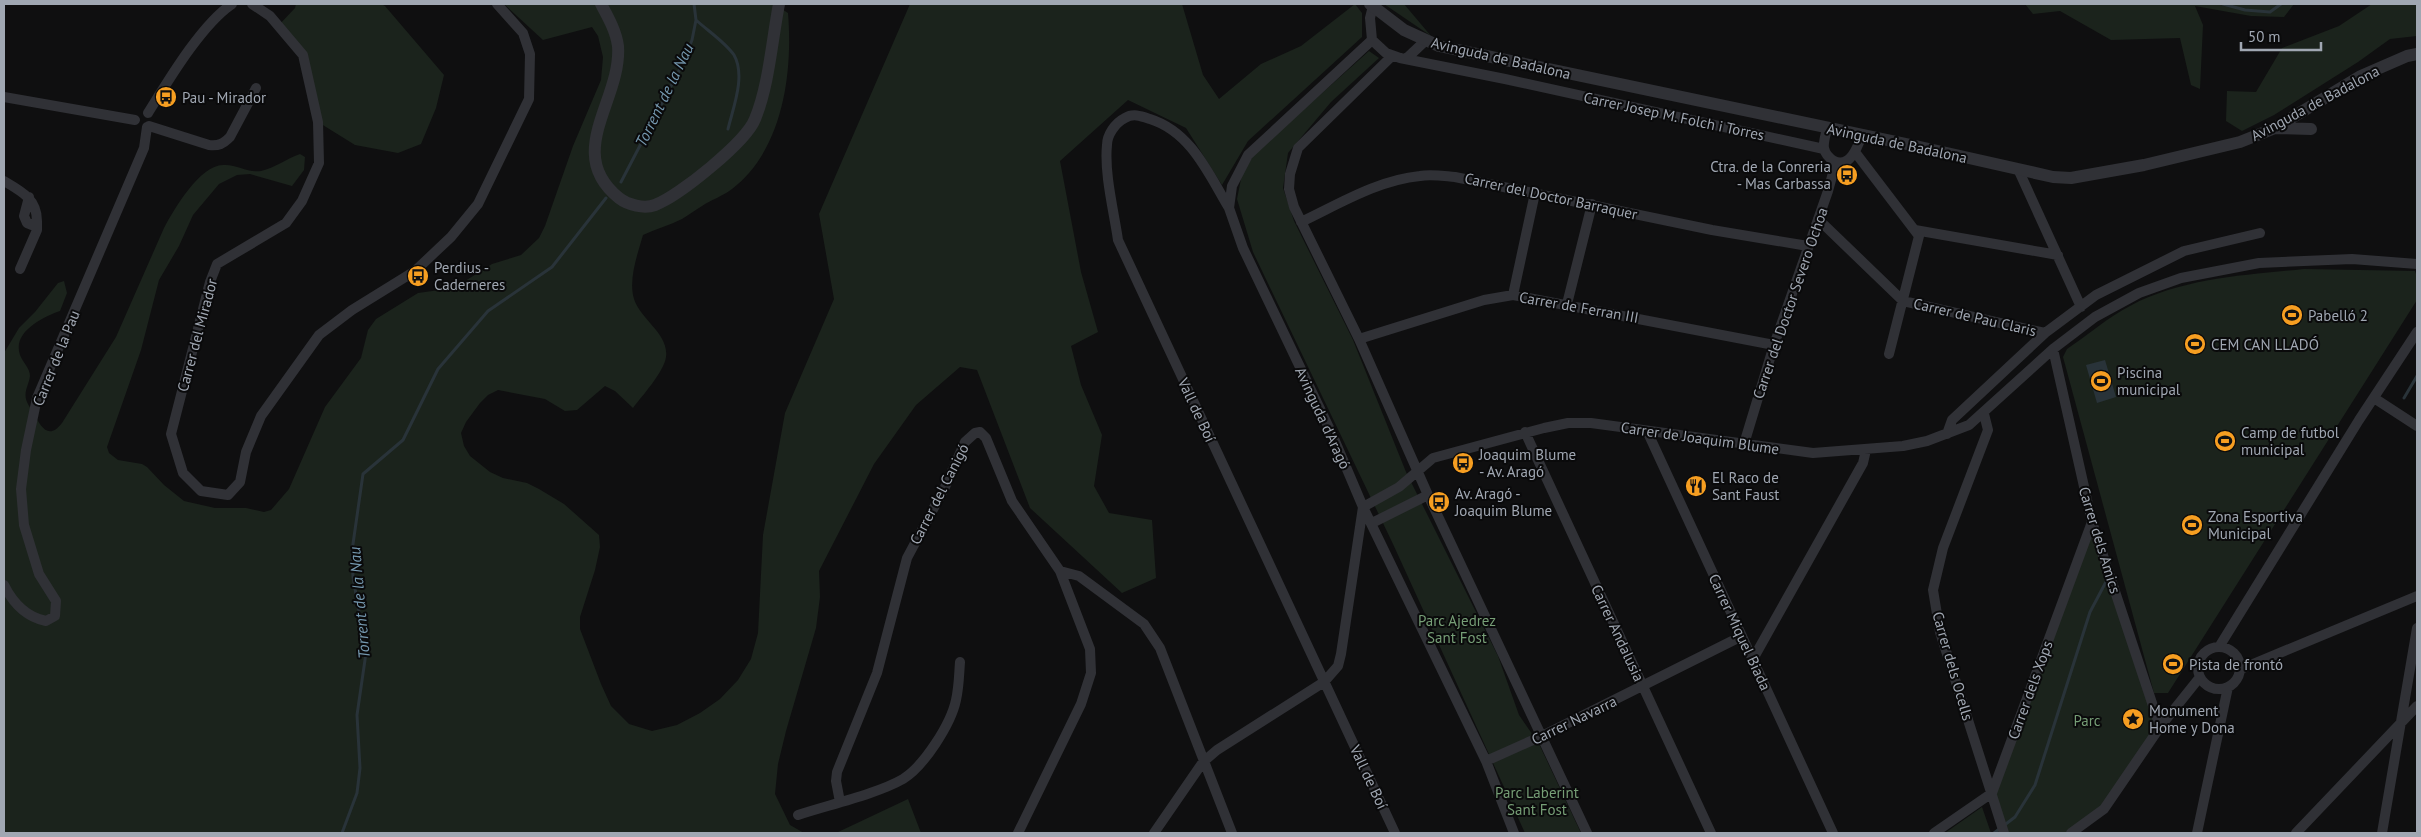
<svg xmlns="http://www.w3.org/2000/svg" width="2421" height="837" viewBox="0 0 2421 837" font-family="'PT Sans',sans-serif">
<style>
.green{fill:#1b231c}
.water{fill:#293339}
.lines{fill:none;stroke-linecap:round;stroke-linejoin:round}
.stream{stroke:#293339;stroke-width:3}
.minor{stroke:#303136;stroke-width:10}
.tertiary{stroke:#303136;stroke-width:12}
.labels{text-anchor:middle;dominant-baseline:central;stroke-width:4;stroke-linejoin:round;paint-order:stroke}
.street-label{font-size:15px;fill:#a0a7b2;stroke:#0a0a0b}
.poi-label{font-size:15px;fill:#a0a7b2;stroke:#0a0a0b;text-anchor:start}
.park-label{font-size:15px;fill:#769e76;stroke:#0a0a0b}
.water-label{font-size:16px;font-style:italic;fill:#7598af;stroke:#0a0a0b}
</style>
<rect width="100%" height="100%" fill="#0f0f10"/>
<path class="green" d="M296,4h85l4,2 59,69 -8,33 -15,36 -23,9 -43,-8 -37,-23 -16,-68 -24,-28 17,-18z
M504,4h270l14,9c5,60 -5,137 -56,176 -9,7 -21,11 -30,17 -7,4 -13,9 -20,13 -12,6 -26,10 -39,16 -5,18 -15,44 -9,64 7,21 35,35 32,58 -2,15 -24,39 -33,51l-18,-17 -10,-5 -28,24 -12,1 -20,-12 -47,-9 -10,5 -8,8 -14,19 -5,11 3,13 6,10 20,16 13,6 24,5 12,6 25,15 35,31 1,12 -5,23 -15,47v12l21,55 10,22 18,18 23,7 25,-6 23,-12 20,-14 18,-19 13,-21 7,-26 5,-98 22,-122 49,-114 -15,-85 91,-210h272l21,71 16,24 42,-35 40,-18 54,-42 7,9v24l-114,104 -26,44 -36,-57 -58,-28 -68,61 21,111 17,60 -27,14 10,39 21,50 -8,51 15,27 43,7 4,58 -34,15 -92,-85 -53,-138 -17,-3 -44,38 -42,59 -55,107 1,26 -4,31 -30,103 -8,33 -3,30 15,31 14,8h-800v-480l15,-25 16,-16 23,-29 6,-2 3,12 -7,18c-17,6 -48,21 -40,44 3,8 10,13 10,21 -1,8 -6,15 -4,23 1,5 5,9 7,14 8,13 15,28 29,10l54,-86 48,-109c10,-19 36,-63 59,-63 14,-1 24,8 38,6 14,-3 25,-12 39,-17l5,3 -1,13 -12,16 -42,-12 -13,1 -18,9 -26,31 -14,31 -20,34 -18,70 -34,97 2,6 9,7 24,4 5,3 17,18 20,16 31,7h31l18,4 7,-2 18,-21 36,-82 36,-49 7,-28 8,-11 42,-26 36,-5 38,-24 29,-9 18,-17 6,-12 28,-80 28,-66 2,-23 -5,-21 -6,-9 -49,13z
M1384,4h20l27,32z
M2025,4h269l-10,13 -33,-1 -56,-10 8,19 -3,64 -9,-4 -11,-47 -69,2 -51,-29 -27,3z
M2372,4h45v32l-27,3 -32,23 -84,53 -32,16 -16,-10 1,-30 29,1 26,-44 57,-22z
M1369,51l10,7 -48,44 -43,51 -5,35 11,33 59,119 53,132 92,184 21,59 20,29 42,89h-56l-132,-289 -140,-292 -16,-53 5,-25 12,-20z
M2304,269l111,2 2,6v23l-249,393h-14l-91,-336 4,-8c21,-14 41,-32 63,-43 52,-28 117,-31 174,-37z
M2092,522l68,205 -56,82 -33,24h-67l-12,-40z
M908,799l13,34h-85z
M1982,807l9,26h-46z"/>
<path class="water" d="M2105,360l11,37 -19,6 -11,-38z"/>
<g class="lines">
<path class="stream" d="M2223,4l22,6 25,2 11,-8
M696,20c12,11 29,22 38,35 12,21 -1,53 -6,74
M621,182l61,-117 10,-25 4,-20 -2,-16
M2404,398l13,-22
M342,833l15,-40 3,-25 -3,-53 9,-62 -13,-76 -1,-26 11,-77 40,-34 35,-71 50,-58 64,-44 54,-69
M1994,833l21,-16 20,-32 55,-173 18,-34"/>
<path class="minor" d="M252,4l18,12 33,39 15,67 1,41 -17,38 -16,22 -69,41 -7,18 -39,152 12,39 18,18 27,4 12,-13 6,-30 15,-36 58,-81 33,-25 63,-39 36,-34 27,-33 51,-105 1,-45 -7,-21 -26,-29
M1373,6l-3,12 2,22 -124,115 -16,31 -3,22 14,40 89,186 31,73 123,254 28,72
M1372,40l14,13 14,5 105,21 319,70
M1392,56l-94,92 -8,26 -1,15 5,18 65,132 69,156 159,338
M1406,59l19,-18
M4,97l131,23
M148,113c20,-32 53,-88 84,-109
M149,126l60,19c10,1 14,-1 21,-8l26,-49
M1827,128c-1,6 -4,14 -3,20 1,5 5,10 10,13 16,8 24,-15 28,-26
M1855,152l64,84 -30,118
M2018,169l63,138
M4,181c17,10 33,18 33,40l-5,4 -5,-2 -3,-7 5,-19
M1229,208c-21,-35 -38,-76 -79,-89 -9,-3 -17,-6 -25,-1 -10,5 -18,17 -18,27 -3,28 7,67 11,95l277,593
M1818,219l85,82 142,32
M1301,222c38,-18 77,-42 119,-46 11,-2 23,0 35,1l257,53 96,16
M1915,230l143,25
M20,269l17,-39v-9
M1513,295l22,-102
M1567,304l25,-100
M1359,339l125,-39 29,-5 261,50
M2053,349l39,173 68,205
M2374,398l43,28
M1984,414l4,16 -45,118 -10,42 7,42 64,201
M1647,431l186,402
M1525,432l186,401
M1947,434l5,-14 93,-87 51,-38 88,-44 76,-18
M1744,444l30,-99 54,-154 8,-29
M1363,507l36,-20 34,-29 111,-30 24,-5h23l222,30 90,-7 24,-5 42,-16 84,-76 42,-32 44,-24 42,-15 78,-15 93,-4 65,5
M1372,523l56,-28
M4,585c9,18 22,32 42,36l9,-5 1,-15 -17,-27 -15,-49 -3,-36 5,-39 11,-52 107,-250 3,-21
M2198 668a21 21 0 1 1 42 0a21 21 0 1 1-42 0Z
M2219,647l140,-227 58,-88
M1753,659l110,-196 3,-13
M2241,669l176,-73
M1486,761l56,-25 200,-100
M840,802l-4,-21 1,-9 40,-99 30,-115 38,-71 20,-45 10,-9 5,-1 6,6 26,63 48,70 19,5 65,48 16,24 72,185
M798,815c30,-10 79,-21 105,-36 21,-13 48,-55 53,-79 3,-13 3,-25 4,-38
M1018,833l63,-129 10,-31 -1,-24 -30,-78
M1154,833l49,-71 14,-12 107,-68 14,-16 3,-12 22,-147
M1934,833l58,-40 100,-271
M2071,833l33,-24 56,-82 40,-50
M2197,833l31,-146
M2296,833l121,-127
M2382,833l35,-205"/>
<path class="tertiary" d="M601,4c7,13 15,27 17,42 4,54 -55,107 1,152 9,7 25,11 36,7 24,-9 91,-63 100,-86 14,-34 17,-79 24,-115
M1370,4l34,26 35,16 472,99 142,32 18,1 73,-13 96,-23 35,-14 86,-52 46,-20 10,-2
M2275,128l36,1"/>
</g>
<defs>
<g id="bus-disc" transform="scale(1.125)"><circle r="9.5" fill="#f69e21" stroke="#0a0a0b"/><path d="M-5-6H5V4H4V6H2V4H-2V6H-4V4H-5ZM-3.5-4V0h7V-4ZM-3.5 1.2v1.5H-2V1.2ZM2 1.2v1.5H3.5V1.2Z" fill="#111"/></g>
<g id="stadium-disc" transform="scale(1.125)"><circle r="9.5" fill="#f69e21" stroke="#0a0a0b"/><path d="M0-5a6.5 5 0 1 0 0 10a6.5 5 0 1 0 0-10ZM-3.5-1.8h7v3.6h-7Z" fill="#111"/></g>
<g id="restaurant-disc" transform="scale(1.125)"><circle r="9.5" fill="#f69e21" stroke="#0a0a0b"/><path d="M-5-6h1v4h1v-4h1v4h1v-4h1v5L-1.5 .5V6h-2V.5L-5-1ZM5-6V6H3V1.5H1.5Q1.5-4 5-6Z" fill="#111"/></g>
<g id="sight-disc" transform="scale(1.125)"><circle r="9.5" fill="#f69e21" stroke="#0a0a0b"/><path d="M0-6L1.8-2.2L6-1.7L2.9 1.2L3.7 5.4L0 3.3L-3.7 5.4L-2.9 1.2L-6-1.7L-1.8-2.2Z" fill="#111"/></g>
</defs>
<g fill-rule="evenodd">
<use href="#bus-disc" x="166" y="97"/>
<use href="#bus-disc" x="1847" y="175"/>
<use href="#bus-disc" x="418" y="276"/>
<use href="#stadium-disc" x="2292" y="315"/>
<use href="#stadium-disc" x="2195" y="344"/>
<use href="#stadium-disc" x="2101" y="381"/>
<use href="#stadium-disc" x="2225" y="441"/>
<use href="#bus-disc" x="1463" y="463"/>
<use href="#restaurant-disc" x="1696" y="486"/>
<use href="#bus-disc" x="1439" y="502"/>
<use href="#stadium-disc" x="2192" y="525"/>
<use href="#stadium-disc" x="2173" y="664"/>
<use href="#sight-disc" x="2133" y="719"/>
</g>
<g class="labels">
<g class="street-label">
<text transform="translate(1501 58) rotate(13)">Avinguda de Badalona</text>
<text transform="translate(2315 103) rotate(-28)">Avinguda de Badalona</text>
<text transform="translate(1674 116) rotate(12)">Carrer Josep M. Folch i Torres</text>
<text transform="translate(1897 143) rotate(12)">Avinguda de Badalona</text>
<text transform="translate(1551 196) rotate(12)">Carrer del Doctor Barraquer</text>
<text transform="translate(1790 303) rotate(-71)">Carrer del Doctor Severo Ochoa</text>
<text transform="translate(1579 307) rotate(10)">Carrer de Ferran III</text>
<text transform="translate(1975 317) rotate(13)">Carrer de Pau Claris</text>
<text transform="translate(197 335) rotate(-75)">Carrer del Mirador</text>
<text transform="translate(56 358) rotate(-68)">Carrer de la Pau</text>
<text transform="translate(1197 410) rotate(65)">Vall de Boí</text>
<text transform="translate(1323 418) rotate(65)">Avinguda d'Aragó</text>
<text transform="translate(1700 438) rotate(8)">Carrer de Joaquim Blume</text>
<text transform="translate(939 494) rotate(-63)">Carrer del Canigó</text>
<text transform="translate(2100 540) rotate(73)">Carrer dels Amics</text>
<text transform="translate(1740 632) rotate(65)">Carrer Miquel Biada</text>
<text transform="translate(1618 633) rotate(65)">Carrer Andalusia</text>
<text transform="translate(1953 666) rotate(74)">Carrer dels Ocells</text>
<text transform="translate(2030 690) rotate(-70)">Carrer dels Xops</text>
<text transform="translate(1574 720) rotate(-26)">Carrer Navarra</text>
<text transform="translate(1369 777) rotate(65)">Vall de Boí</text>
</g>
<g class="poi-label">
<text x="182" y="97">Pau - Mirador</text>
<text x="1831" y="166" text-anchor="end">Ctra. de la Conreria<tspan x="1831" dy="17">- Mas Carbassa</tspan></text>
<text x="434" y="267">Perdius -<tspan x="434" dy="17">Caderneres</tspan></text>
<text x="2308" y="315">Pabelló 2</text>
<text x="2211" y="344">CEM CAN LLADÓ</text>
<text x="2117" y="372">Piscina<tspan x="2117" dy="17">municipal</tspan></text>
<text x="2241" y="432">Camp de futbol<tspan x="2241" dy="17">municipal</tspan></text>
<text x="1479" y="454">Joaquim Blume<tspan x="1479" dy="17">- Av. Aragó</tspan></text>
<text x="1712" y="477">El Raco de<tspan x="1712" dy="17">Sant Faust</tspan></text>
<text x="1455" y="493">Av. Aragó -<tspan x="1455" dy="17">Joaquim Blume</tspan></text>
<text x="2208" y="516">Zona Esportiva<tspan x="2208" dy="17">Municipal</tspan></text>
<text x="2189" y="664">Pista de frontó</text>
<text x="2149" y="710">Monument<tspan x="2149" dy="17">Home y Dona</tspan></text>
</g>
<g class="park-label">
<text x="1457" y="620">Parc Ajedrez<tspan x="1457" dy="17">Sant Fost</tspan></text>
<text x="2087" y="720">Parc</text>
<text x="1537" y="792">Parc Laberint<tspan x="1537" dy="17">Sant Fost</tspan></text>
</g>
<g class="water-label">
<text transform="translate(664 95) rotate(-64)">Torrent de la Nau</text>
<text transform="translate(359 603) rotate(-95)">Torrent de la Nau</text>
</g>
</g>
<rect width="2421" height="837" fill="none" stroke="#a0a7b2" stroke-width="10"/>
<path d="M2241 42v8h80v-8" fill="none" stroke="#a0a7b2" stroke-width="2.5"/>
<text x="2248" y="42" font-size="15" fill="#a0a7b2" stroke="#0a0a0b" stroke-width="4" paint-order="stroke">50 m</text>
</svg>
